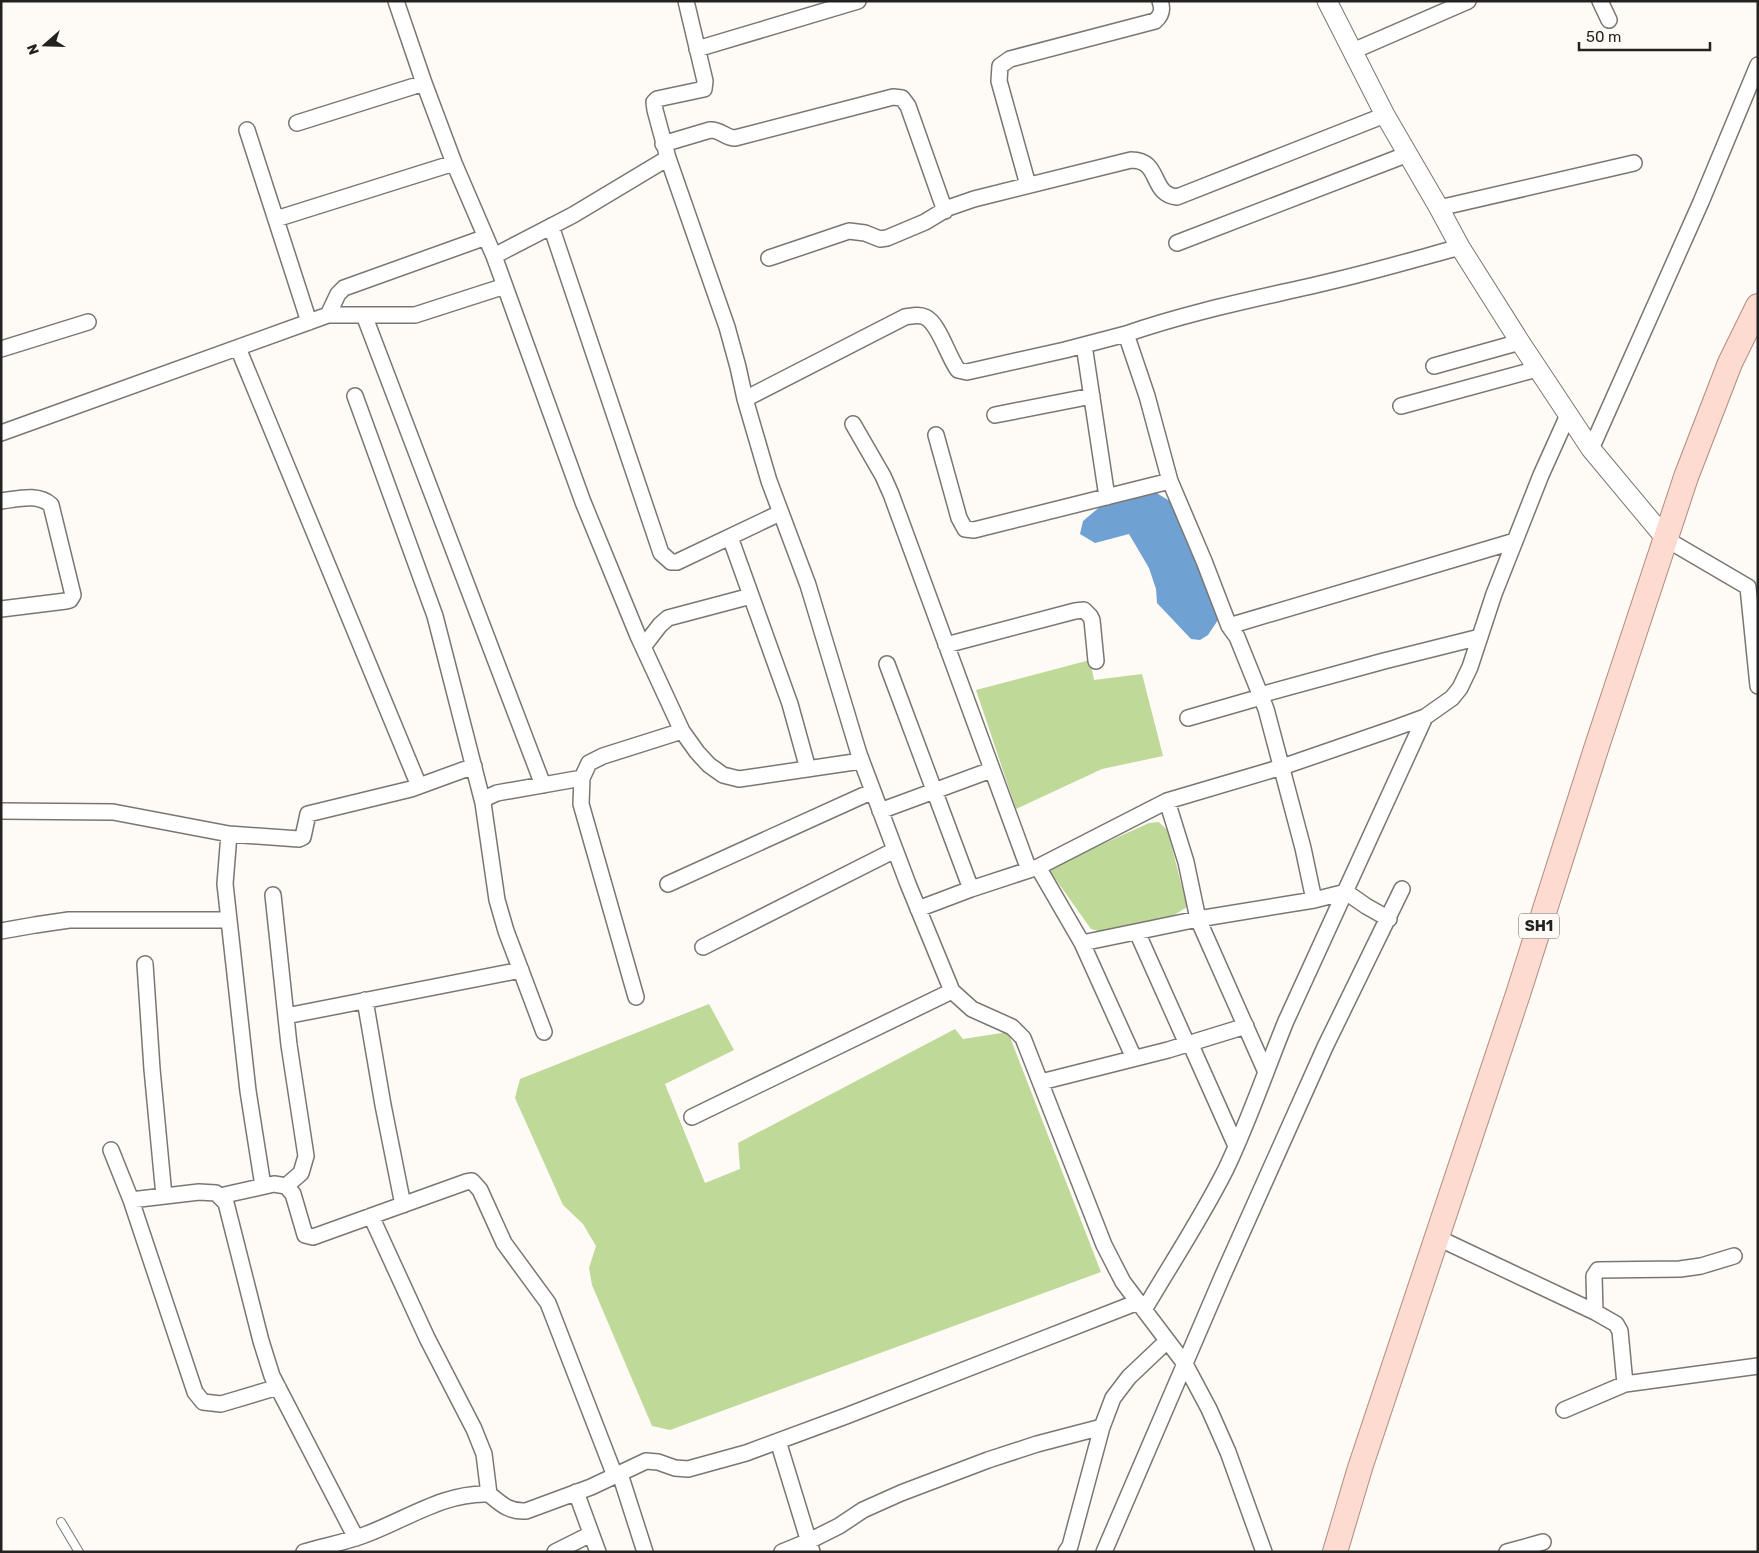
<svg xmlns="http://www.w3.org/2000/svg" width="1759" height="1553" viewBox="0 0 1759 1553" font-family="Rubik,sans-serif">
<style>
.green{fill:#bfd998}
.water{fill:#6fa1d3}
.lines{fill:none;stroke-linecap:round;stroke-linejoin:round}
.service-casing{stroke:#7a7772;stroke-width:10}
.minor-casing{stroke:#7a7772;stroke-width:18}
.tertiary-casing{stroke:#7a7772;stroke-width:21}
.primary-casing{stroke:#b08b7f;stroke-width:26}
.service{stroke:#fff;stroke-width:8}
.minor{stroke:#fff;stroke-width:15}
.tertiary{stroke:#fff;stroke-width:19}
.primary{stroke:#fddbd1;stroke-width:24}
.labels{text-anchor:middle;dominant-baseline:central;stroke-width:4;stroke-linejoin:round;paint-order:stroke}
.shield{fill:#fefaf5;stroke:#656360;stroke-width:1}
.shield-label{font-size:15px;font-weight:bold;fill:#232220}
</style>
<rect width="100%" height="100%" fill="#fefaf5"/>
<path class="green" d="M1090,660l4,20 48,-6 21,82 -61,13 -86,40 -40,-119z
M1159,822l7,7 3,7 18,71 -16,10 -66,16 -14,-4 -42,-59 16,-9 84,-38z
M709,1004l25,46 -69,34 40,99 35,-14 -2,-26 217,-114 8,10 45,-7 93,240 -431,158 -18,-4 -60,-141 -3,-17 7,-22 -13,-22 -20,-19 -48,-107 5,-19z"/>
<path class="water" d="M1143,491l12,1 18,11 41,98 4,19 -10,15 -8,5 -9,-1 -34,-36 -1,-14 -7,-21 -20,-34 -34,9 -15,-9 3,-13 19,-16z"/>
<g class="lines">
<g class="service-casing">
<path id="service" d="M61,1522l18,30"/>
</g>
<g class="minor-casing">
<path id="minor" d="M396,1l28,82 30,80 40,93 89,246 55,134 44,95 15,21 12,13 14,10 16,4 122,-18
M686,1l19,80 -1,8 -47,10 -3,3 1,8 13,48 59,169 11,40 7,32 24,82 39,104 51,169 49,130 44,107 20,18 40,18 11,11 81,207 19,37 62,82 24,45 19,43 36,100
M1600,1l9,19
M697,49l161,-48
M1353,51l115,-50
M297,123l127,-40
M247,130l62,192
M663,144l47,-14c10,-1 15,8 25,8l158,-41 9,1 6,8 37,105
M1028,185l-29,-104 1,-15 10,-7 145,-38c7,-6 8,-12 5,-20
M1439,208l195,-45
M276,219l178,-56
M551,226l110,327 10,9h6l103,-49
M1177,243l231,-89
M494,256l79,-41 95,-57
M769,258l80,-27 16,2 15,6 7,-1 38,-16 23,-14 26,-9 157,-39c31,0 18,34 46,37l208,-82
M328,315l10,-21 6,-6 142,-51
M364,315l179,470
M1084,345l23,152
M238,348l181,438
M1,349l87,-27
M1434,366l86,-24
M355,396l80,220 48,187
M745,399l160,-82c7,-1 14,-3 20,0 14,6 23,40 33,53l9,2 98,-22 61,-16
M1401,406l136,-37
M995,415l97,-19
M853,424l30,52 8,18 138,376
M1,433l327,-118h87l90,-29
M936,435l23,83 6,11 9,1 196,-49
M1591,449l110,-247 57,-137
M1,501c17,-2 37,-8 50,4l22,90 -3,5 -4,1 -65,8
M730,537l60,167 18,65
M1666,539l82,48 10,99
M1229,626l286,-85
M946,645l129,-34 9,-1 6,6 2,4 4,41
M643,647l17,-22 8,-7 83,-22
M887,664l84,225
M1260,695l124,-34 96,-24
M1188,718l73,-21
M1167,801l19,61 12,57 67,151
M1,811l112,1 116,22 70,5 4,-2 5,-23 103,-25 63,-23
M880,811l111,-41
M229,834l-4,50 23,207 15,95
M1038,867l44,76 52,115
M668,884l205,-93
M273,895l16,150 17,111 -5,17 -15,13
M1314,900l-11,-52 -37,-139 -29,-72 -8,-11 -25,-65 -34,-80 -23,-85 -21,-62c66,-23 134,-36 202,-52 44,-10 88,-23 132,-35
M918,909l53,-20 67,-22 129,-66 115,-34 113,-39 30,-11 27,-19 8,-10 10,-21 24,-73 47,-119 27,-60
M1,931l34,-6 34,-5h160
M1137,932l50,112
M1082,943l116,-24 116,-19 32,-8 20,14 23,13
M703,947l192,-97
M145,964l7,105 12,127
M636,997l-55,-193 1,-26 7,-15 14,-7 79,-25
M365,1000l18,105 20,100
M286,1016l235,-46
M544,1032l-38,-101 -9,-31 -14,-97 3,-5 11,-5 85,-15
M1190,1043l46,103
M1041,1082l127,-32 78,-24
M692,1117l260,-126
M111,1150l20,50 64,192 8,10 18,2 57,-17
M220,1196l54,-12 12,2 7,8 12,41 8,2 153,-55 6,-1 8,9 24,53 44,60 67,173
M131,1200l68,-8 17,1 10,10 35,138 11,35 84,162
M371,1216l56,122 47,91 10,25 5,40
M1436,1237l159,75 21,12 4,7 5,53
M1144,1310c27,-46 58,-93 82,-141 23,-48 40,-99 60,-148l139,-304
M1595,1312l-1,-36 4,-6 82,-1 21,-3 33,-10
M1564,1410l61,-26 133,-18
M778,1441l34,111
M620,1474l25,78
M576,1492l22,60
M304,1552c20,-6 43,-10 63,-18 40,-15 78,-42 122,-40 12,10 20,18 37,17l65,-24 55,-26 12,1 17,6 13,1 58,-16 100,-37 292,-114
M555,1552l36,-18
M782,1552l27,-11 30,-15 24,-16 38,-17 87,-33 49,-16 65,-17
M1066,1552l4,-6 32,-119 11,-29 16,-21 38,-36
M1104,1552l119,-277 102,-228 77,-158
M1507,1552l36,-10"/>
</g>
<g class="tertiary-casing">
<path id="tertiary" d="M1327,1l58,114 54,93 21,39 60,95 71,107 75,90"/>
</g>
<g class="primary-casing">
<path id="primary" d="M1335,1552l25,-84 158,-474 78,-245 90,-272 44,-114 28,-57"/>
</g>
<use href="#service" class="service"/>
<use href="#minor" class="minor"/>
<use href="#tertiary" class="tertiary"/>
<use href="#primary" class="primary"/>
</g>
<g class="labels">
<rect class="shield" x="1519" y="913.5" width="40" height="25" rx="4"/>
<g class="shield-label">
<text x="1539" y="926">SH1</text>
</g>
</g>
<rect width="1759" height="1553" fill="none" stroke="#232220" stroke-width="5"/>
<g transform="translate(45 45) rotate(250)" stroke="#fefaf5" stroke-width="4" paint-order="stroke">
<path d="M0-4L9 19L0 12L-9 19Z" fill="#232220"/>
<text y="-8" font-size="14" font-weight="bold" text-anchor="middle" fill="#232220">N</text>
</g>
<path d="M1579 42v8h131v-8" fill="none" stroke="#232220" stroke-width="2.5"/>
<text x="1586" y="42" font-size="15" fill="#232220" stroke="#fefaf5" stroke-width="4" paint-order="stroke">50 m</text>
</svg>
